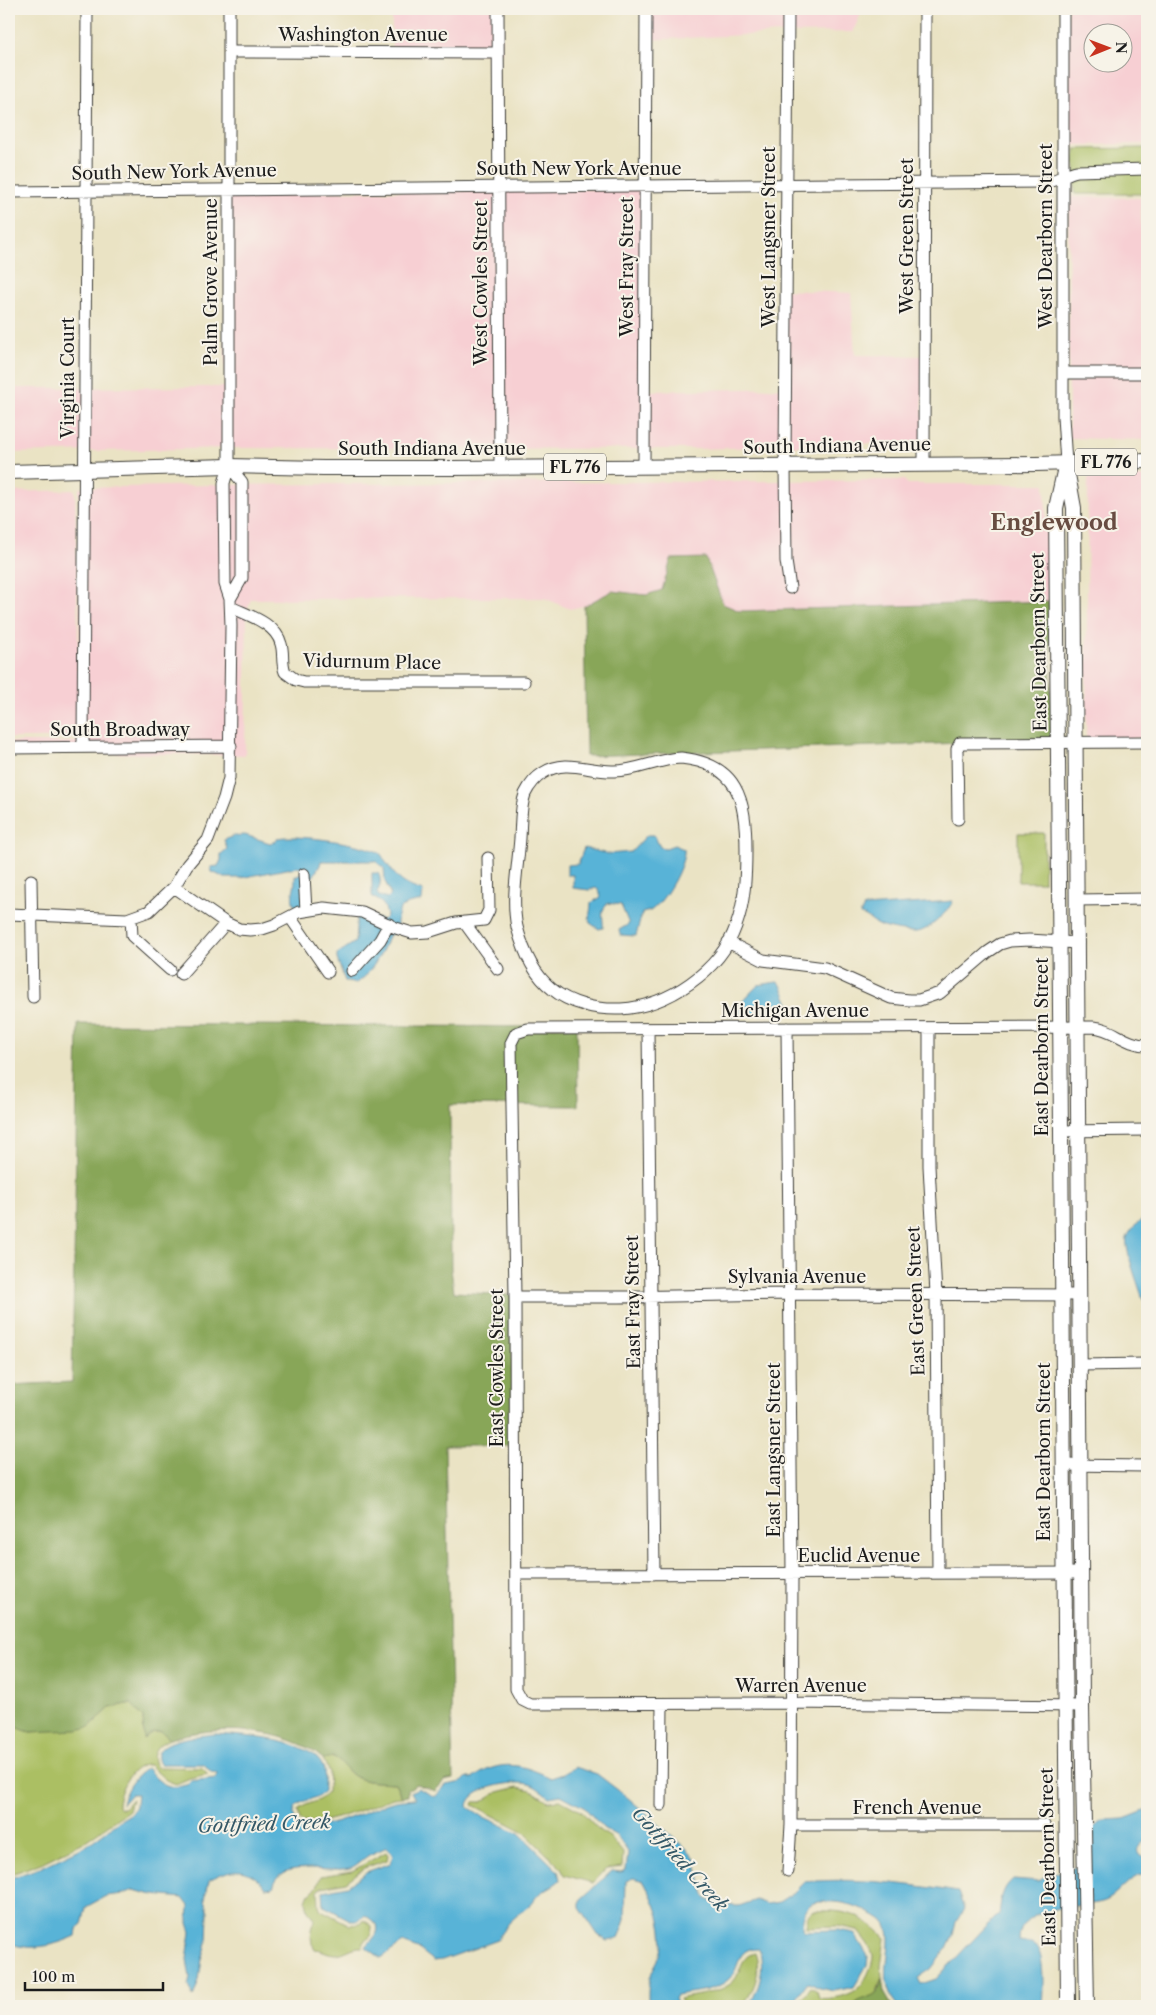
<svg xmlns="http://www.w3.org/2000/svg" width="1156" height="2015" viewBox="0 0 1156 2015" font-family="'Libre Caslon Text',serif">
<style>
.built{fill:#f7cfd3;fill-rule:evenodd}
.green{fill:#abbf63;stroke:#646e40}
.forest{fill:#88a659;stroke:#52613a}
.water{fill:#59b3d7;stroke:#3a687a}
.lines{fill:none;stroke-linecap:round;stroke-linejoin:round}
.minor-casing{stroke:#3b3a35;stroke-width:13}
.major-casing{stroke:#3b3a35;stroke-width:16}
.minor{stroke:#fff;stroke-width:11}
.major{stroke:#fff;stroke-width:14}
.labels{text-anchor:middle;dominant-baseline:central;stroke-width:4;stroke-linejoin:round;paint-order:stroke}
.shield{fill:#f7f3e8;stroke:#5e5c59;stroke-width:1}
.shield-label{font-size:16px;font-weight:bold;fill:#1c1c1c}
.street-label{font-size:18px;fill:#1c1c1c;stroke:#f7f3e8}
.water-label{font-size:19px;font-style:italic;fill:#345867;stroke:#f7f3e8}
.district-label{font-size:22px;font-weight:bold;fill:#684c41;stroke:#f7f3e8}
</style>
<rect width="100%" height="100%" fill="#f7f3e8"/>
<filter id="ink" filterUnits="userSpaceOnUse"><feTurbulence type="fractalNoise" baseFrequency=".02" numOctaves="2"/><feDisplacementMap in="SourceGraphic" scale="10" xChannelSelector="R" yChannelSelector="G"/><feConvolveMatrix kernelMatrix="1 2 1 2 8 2 1 2 1" color-interpolation-filters="sRGB"/></filter>
<filter id="wash" filterUnits="userSpaceOnUse"><feTurbulence type="fractalNoise" baseFrequency=".0096" numOctaves="4" result="noise"/><feDisplacementMap in="SourceGraphic" scale="20" xChannelSelector="R" yChannelSelector="G"/><feGaussianBlur stdDeviation="1.12" result="paint"/><feColorMatrix in="noise" values="0 0 0 0 0 0 0 0 0 0 0 0 0 0 0 0 0 1.4 0 .05"/><feComposite in="paint" operator="in"/></filter>
<g filter="url(#wash)">
<rect width="100%" height="100%" fill="#eae3c4"/>
<path class="built" d="M392,9h108l2,44 -110,3z
M649,9h214l-10,23 -72,1 -133,7z
M1068,9h79v135l-72,1 -5,4 1,45 1,3 69,1 1,121 5,4v117l-78,-2zM1094,32h30v30h-30z
M645,189v202l139,-3v-98l67,3 4,62 67,1 1,86 -227,7 -464,-1 -223,5v-65l216,-1v-194z
M1147,477v261l-61,1 2,-261z
M904,480l4,4h137l4,117 -309,10 -17,-7 -17,-45h-35l-8,31 -17,5 -34,-4 -28,15 -14,3 -26,-11 -293,1 -4,12 -2,144 -236,-3v-10h71l-1,-254 133,-3z
M75,490l5,248h-71v-246z"/>
<path class="green" d="M1147,148v171l-1,-125h-71v-45z
M1018,833h26v49h-26z
M132,1703l11,15 2,20 6,-5 10,-2 9,8c-13,5 -21,14 -14,28l46,1 6,6 -18,4 -14,6 -10,-4 -17,-15c-17,-2 -31,26 -31,41l2,2h4l8,-9 -3,11 -45,32 -43,21 -32,12v-150l21,7 59,-5 21,-19z
M326,1757c16,0 16,11 26,18 10,8 30,7 43,8l7,14 -9,1c-24,8 -70,30 -93,23l-2,-11c9,-8 20,-6 30,-18l1,-20 -6,-13z
M518,1787l13,3 17,11 12,-1 22,12 18,19 10,6 13,16 -1,14 -16,2 -13,14 -29,-8 -3,-7 -38,-37 -50,-26 1,-3h8l16,-10z
M386,1852l2,3 -1,5 -23,8 -18,14 -24,5 -4,3 1,16 2,4 29,15 11,-1 3,-4 8,6 -1,10 -6,5 -3,6c-10,-1 -17,7 -27,7 -8,0 -13,-5 -20,-5 -6,-8 -4,-19 0,-28l-7,-11 -2,-9 2,-6 9,-8 4,-11 31,-5z
M813,1911c32,-1 49,2 72,27l-4,28 1,11 -6,16 -4,4 -16,5 -2,4h-30l-4,-1 -3,1h-21l15,-19 6,4 2,7c8,2 30,-2 37,-8 8,-5 17,-24 17,-34 -1,-9 -11,-19 -16,-26l-19,-4 -32,1 2,-12z
M755,1953c7,19 -1,38 -13,53h-59l-4,-7c16,-4 36,-5 50,-14 15,-10 8,-28 26,-32z"/>
<path class="forest" d="M706,558l17,46 17,7 309,-10 3,139 -466,16 -2,-150 28,-15 34,4 16,-5 9,-31z
M78,1024l499,3 1,79 -128,-1 1,164 3,23 58,3 1,151h-68l8,333 -9,2 -9,10 -19,-7 -8,6v6l-6,1 -7,-14c-13,-1 -34,0 -44,-9 -7,-6 -9,-11 -18,-17l-10,2c-34,-32 -111,-35 -153,-20l-9,-8c-7,0 -12,3 -17,8l-1,-21 -12,-15 -21,5 -21,19 -12,3 -47,2 -21,-7v-340l63,-3z
M882,1977l2,15 8,14h-38l2,-4c15,-8 23,-3 26,-25z"/>
<path class="water" d="M245,835l25,8 6,-2 2,-3c19,-4 83,5 100,14 4,2 5,6 7,9 13,18 16,23 38,30l-1,10 -14,3 -8,5 -3,10v12l-9,5c-2,11 -20,43 -32,47 -4,1 -7,-1 -11,-2l-8,-22v-5l18,-12 2,-29 26,7 4,-4c-3,-15 -5,-12 -15,-20v-23h6c4,7 2,13 -1,20l2,3 9,2 3,-3 -6,-14 -1,-13 -9,-7h-54l-1,4 -7,12h-8l1,20 -8,14c-11,-15 -2,-20 -3,-35h3l5,-5 -2,-3 -4,-1 -57,11h-15l-13,-6 -1,-5 7,-1 3,-6v-6l6,-5 -3,-9 9,-4z
M647,835h7l6,12 6,1 8,-3 10,4c2,15 -20,54 -34,62 -3,1 -5,1 -8,2l-6,23 -16,-1 -1,-5 10,-6 -8,-19 -13,-2c-9,9 -4,15 -5,25l-4,1 -9,-6c-2,-6 1,-12 1,-20l10,-6 -2,-7 -3,-2 -7,2 -16,-2v-13h-6v-10l11,-1 6,-16 24,6 23,-2z
M953,901c-5,11 -26,32 -38,31 -11,0 -25,-3 -35,-6 -7,-2 -12,-10 -20,-11l4,-8z
M777,982l3,1 9,20 4,4 -1,5 -61,4 -5,-2 1,-4h7l24,-25z
M1147,1215v85l-4,-1c-4,-12 -19,-51 -16,-61 3,-9 13,-17 20,-23z
M215,1734c27,2 97,4 108,33 3,7 0,16 1,24 -14,14 -37,6 -28,33 24,12 71,-15 96,-22 7,-2 15,-2 23,-3l-4,-7 7,-4 17,9 11,-12 16,-3 5,-5 5,2c28,-21 50,-15 79,-1l12,-4 12,-7 22,7 30,23 58,50 10,12 6,25 6,15 11,6 21,1 17,-6 11,4 12,-2 14,-9 11,-11c52,-5 103,2 154,10l6,17 -8,13 -3,13 -6,13 -16,21 -13,9 3,6 15,-5 58,-61 5,-3c2,-14 2,-26 14,-36l26,2 10,-9c12,3 32,-6 41,-15l1,-27 12,-10 21,-1 23,-9v30c-11,6 -14,15 0,19v15c-3,1 -8,1 -11,3 -12,6 -21,22 -34,25 -23,6 -84,2 -83,39 7,1 13,2 18,7 8,10 6,46 5,58l-145,-1c-24,-26 3,-66 -14,-84 -3,-3 -9,-6 -13,-8 -17,-10 -32,-12 -51,-11 -15,1 -16,15 -17,26l2,3 34,-1 16,3 14,23 -1,9 -13,22 -20,4 -15,-3 -9,-5 -4,1 -15,22h-43c12,-17 17,-37 11,-58 -25,0 -17,19 -30,31 -12,12 -37,13 -53,16l-2,4 3,7h-28c-2,-11 -1,-23 3,-34 2,-6 6,-11 8,-17 8,-25 -5,-53 -16,-74l-11,-3 -7,3 -1,39 -7,19 -10,2 -10,-6 -18,-27v-8l32,-29 9,1 5,-2 2,-18 -11,-16 -14,-8 -18,-20 -24,-13 -12,2c-6,-5 -13,-11 -20,-13 -15,-4 -61,3 -61,23l16,10 35,16 39,38 2,9c-6,6 -13,8 -20,13 -4,3 -6,8 -10,12 -10,8 -29,22 -32,35l-56,20 -8,1 -14,-11 -17,-7 -22,15 -15,-11c6,-9 14,-11 11,-23l-12,-9 -6,6h-7l-28,-15 -1,-15 25,-5 18,-14 25,-9 2,-9 -6,-7c-6,3 -12,5 -18,8 -6,4 -13,11 -19,13 -24,5 -69,-11 -77,19l-7,1c-18,-22 -33,-21 -57,-8l-4,19 3,12 -1,33 -5,15 -3,21 -6,17 -5,-11 2,-8 -3,-19 4,-27 -3,-9 1,-17 -6,-8 -29,-3 -21,-5 -9,4 -18,2 -20,11 -4,18 -5,4 -1,7c-20,9 -46,16 -67,7v-64l33,-12 44,-21 36,-27 10,-6 4,-7 1,-12h-6l-9,10c4,-16 11,-26 25,-36 13,16 22,23 42,16l1,-3 26,-3 1,-5 -6,-1 -7,-8h-44c-14,-25 41,-28 55,-30z"/>
</g>
<g filter="url(#ink)">
<g class="lines">
<g class="minor-casing">
<path id="minor" d="M498,9l2,458
M788,9l-3,456 1,96 4,27
M1063,9v408l3,46
M229,52l269,1
M9,192l1038,-10c12,-2 19,-9 30,-11l70,-2
M1063,373h84
M924,464l1,-455
M229,466l13,16v96l-12,21
M644,466l2,-457
M231,607c16,8 45,16 50,37 3,9 0,18 4,28l11,8 8,2h220
M83,747l4,-738
M9,748l222,-2
M681,758c57,6 65,41 65,92 0,25 -1,52 -10,76 -16,45 -68,80 -115,83 -24,1 -51,-5 -69,-20 -19,-15 -29,-39 -35,-62 -6,-29 1,-60 3,-89 1,-14 0,-30 5,-44 4,-8 10,-16 18,-21 23,-15 46,-1 71,-2 23,0 44,-12 67,-13z
M958,819l-1,-70 3,-6 187,-1
M304,874l2,37
M31,880l2,117
M174,887l52,36 13,6 11,1 12,-1 12,-4 25,-13 25,-4 38,4 34,16 16,5 16,-1 28,-9 28,-3 5,-10 -1,-52
M1077,900l70,-1
M9,914l118,5 22,-8 25,-24 13,-22 21,-25 16,-42 5,-20 2,-152 -1,-27 -5,-15 -1,-101 5,-17v-457
M290,917l38,55
M131,918l1,18 38,34
M464,922l34,47
M728,942l35,18 62,8 66,30 18,2h10l21,-7 48,-41 12,-8 10,-3 19,-1 49,3
M352,971l28,-31 9,-16
M181,974l45,-51
M787,1028l5,545 -1,252 -3,46
M929,1028v138l7,128 2,279
M648,1029l6,545
M1061,1131l86,-1
M515,1297h104l172,-3 288,1
M1080,1365l67,-1
M1063,1465l84,1
M516,1574l565,-1
M1082,1706l-291,-3 -261,1 -8,-4 -6,-11 -1,-392 -4,-254 5,-10 12,-4 565,-2c20,1 32,18 54,18
M661,1805l1,-101
M791,1825h253"/>
</g>
<g class="major-casing">
<path id="major" d="M1066,463l-10,45 12,1498
M1067,469l7,39 8,1198 5,300
M9,472l220,-6 95,2h128l584,-4 111,-3"/>
</g>
<use href="#minor" class="minor"/>
<use href="#major" class="major"/>
</g>
</g>
<g class="labels">
<g class="shield">
<rect x="1075" y="448.5" width="62" height="27" rx="4"/>
<rect x="544" y="453.5" width="62" height="27" rx="4"/>
</g>
<g class="shield-label">
<text x="1106" y="462">FL 776</text>
<text x="575" y="467">FL 776</text>
</g>
<g class="street-label">
<text x="363" y="35">Washington Avenue</text>
<text x="579" y="169">South New York Avenue</text>
<text transform="translate(174 172) rotate(-1)">South New York Avenue</text>
<text transform="translate(907 236) rotate(-90)">West Green Street</text>
<text transform="translate(1046 236) rotate(-90)">West Dearborn Street</text>
<text transform="translate(769 237) rotate(-90)">West Langsner Street</text>
<text transform="translate(627 267) rotate(-90)">West Fray Street</text>
<text transform="translate(211 282) rotate(-90)">Palm Grove Avenue</text>
<text transform="translate(481 283) rotate(-90)">West Cowles Street</text>
<text transform="translate(68 378) rotate(-90)">Virginia Court</text>
<text transform="translate(837 446) rotate(-1)">South Indiana Avenue</text>
<text x="432" y="449">South Indiana Avenue</text>
<text transform="translate(1039 642) rotate(-91)">East Dearborn Street</text>
<text transform="translate(372 662) rotate(1)">Vidurnum Place</text>
<text x="120" y="730">South Broadway</text>
<text x="795" y="1011">Michigan Avenue</text>
<text transform="translate(1042 1047) rotate(-90)">East Dearborn Street</text>
<text x="797" y="1277">Sylvania Avenue</text>
<text transform="translate(916 1301) rotate(-92)">East Green Street</text>
<text transform="translate(633 1302) rotate(-91)">East Fray Street</text>
<text transform="translate(497 1368) rotate(-90)">East Cowles Street</text>
<text transform="translate(774 1450) rotate(-90)">East Langsner Street</text>
<text transform="translate(1044 1452) rotate(-90)">East Dearborn Street</text>
<text x="859" y="1556">Euclid Avenue</text>
<text x="801" y="1686">Warren Avenue</text>
<text x="917" y="1808">French Avenue</text>
<text transform="translate(1048 1857) rotate(-91)">East Dearborn Street</text>
</g>
<g class="water-label">
<text transform="translate(264 1824) rotate(-2)">Gottfried Creek</text>
<text transform="translate(680 1859) rotate(48)">Gottfried Creek</text>
</g>
<g class="district-label">
<text x="1054" y="522">Englewood</text>
</g>
</g>
<rect width="1156" height="2015" fill="none" stroke="#f7f3e8" stroke-width="30"/>
<g transform="translate(1108 48) rotate(89)"><circle r="24" fill="#f7f3e8" stroke="#9f9d96"/>
<path d="M0-4L9 19L0 12L-9 19Z" fill="#c8321e"/>
<text y="-8" font-size="14" font-weight="bold" text-anchor="middle" fill="#1c1c1c">N</text>
</g>
<path d="M25 1982v8h138v-8" fill="none" stroke="#1c1c1c" stroke-width="2.5"/>
<text x="32" y="1982" font-size="15" fill="#1c1c1c" stroke="#f7f3e8" stroke-width="4" paint-order="stroke">100 m</text>
</svg>
